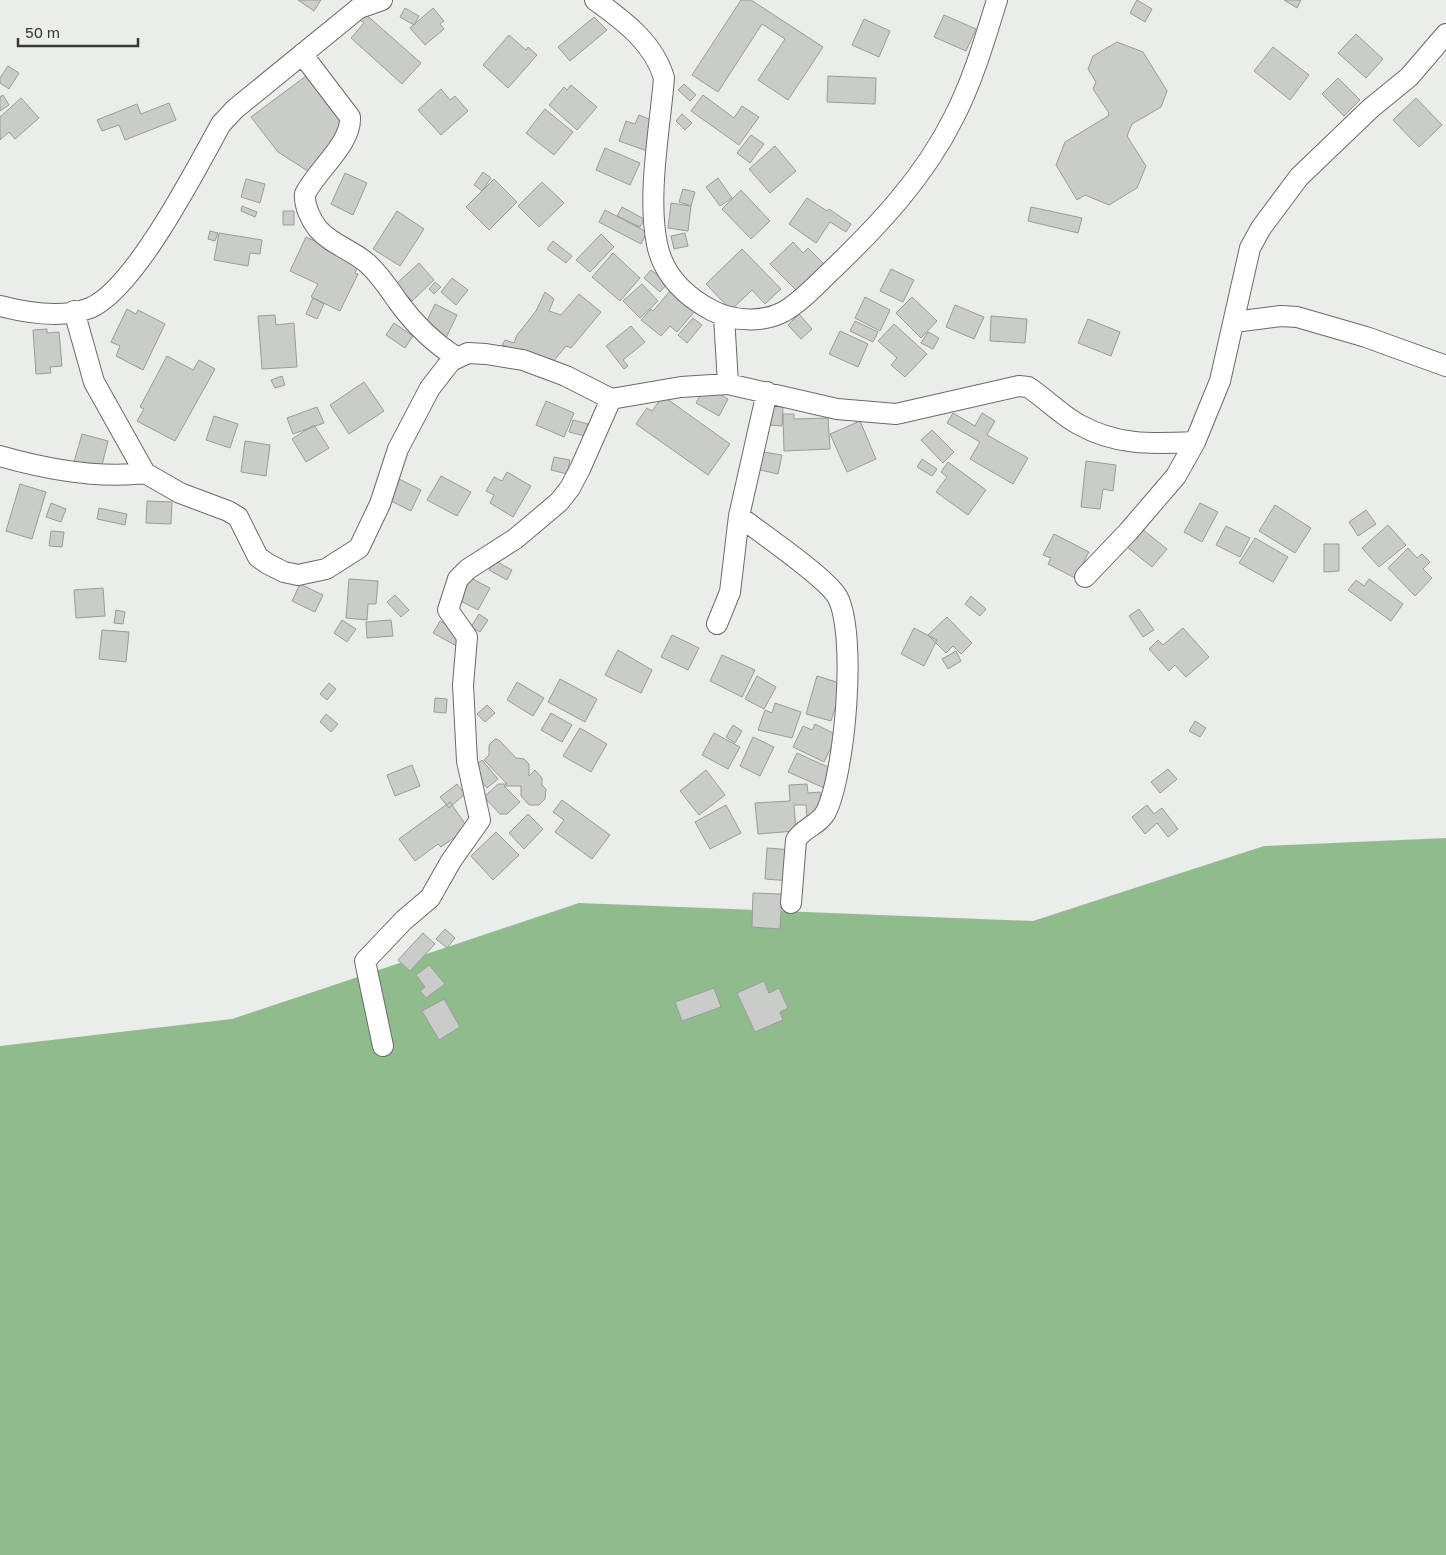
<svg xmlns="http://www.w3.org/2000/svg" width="1446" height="1555" viewBox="0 0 1446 1555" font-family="'Golos Text',sans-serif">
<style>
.forest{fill:#90bc8d}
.building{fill:#caccc9;stroke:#9a9c9a}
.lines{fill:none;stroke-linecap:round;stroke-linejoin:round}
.minor-casing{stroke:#696b69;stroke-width:22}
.minor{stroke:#fff;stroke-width:20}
</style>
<rect width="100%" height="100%" fill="#eaedea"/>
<path class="forest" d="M1446,838v717h-1446v-509l232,-27 347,-116 454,18 231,-75z"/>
<path class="building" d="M298,0h23l-7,11z
M741,0h10l72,47 -35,53 -30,-20 27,-41 -23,-15 -44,68 -26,-17z
M1137,0l15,9 -7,13 -15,-9z
M1284,0h17l-4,8z
M405,8l14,8 -5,9 -14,-8z
M433,8l11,13 -4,3 4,5 -19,16 -15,-17z
M363,12l58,51 -19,21 -51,-46 13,-15 -6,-5z
M944,15l32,14 -10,22 -32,-14z
M594,17l13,13 -37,31 -12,-14z
M864,19l26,12 -11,26 -27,-12z
M1356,34l27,25 -17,19 -28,-25z
M509,35l17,15 2,-3 9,8 -29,33 -25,-23z
M1117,42l26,10 24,39 -6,16 -29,17 -5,12 19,30 -9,22 -28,17 -24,-10 -8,5 -21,-35 9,-23 43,-26 1,-3 -16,-24 3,-7 -8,-13 5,-13z
M1273,47l36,28 -19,25 -36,-29z
M8,66l11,7 -10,16 -9,-6v-5z
M310,73l41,49 -37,53 -36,-23 -27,-35z
M828,76l48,2 -1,26 -48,-2z
M1338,78l22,22 -16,16 -22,-22z
M684,84l12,11 -6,6 -12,-11z
M571,85l26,22 -20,23 -28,-25 15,-18 3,3z
M441,89l9,11 5,-4 13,15 -27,24 -23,-25z
M3,95l6,10 -9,6v-14z
M703,95l31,23 8,-12 17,11 -20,28 -48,-34z
M21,98l18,20 -24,21 -6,-7 -9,8v-23z
M1416,98l26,27 -23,22 -26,-27z
M169,103l7,17 -51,20 -6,-15 -17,6 -5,-11 40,-16 4,10z
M545,109l28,23 -19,23 -28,-22z
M682,114l10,9 -7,7 -9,-9z
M639,115l15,6 -4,31 -31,-11 7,-20 9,3z
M751,135l13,9 -14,19 -13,-10z
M775,146l21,25 -26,22 -21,-24z
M605,148l35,15 -10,22 -34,-15z
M483,172l8,6 -9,13 -8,-6z
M345,173l22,10 -14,32 -22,-11z
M718,178l14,20 -12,8 -14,-19z
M246,179l19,5 -5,19 -19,-6z
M494,179l23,23 -28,28 -23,-23z
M542,182l22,21 -25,24 -21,-21z
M683,189l12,3 -4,14 -12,-4z
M741,190l29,31 -19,18 -29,-30z
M807,198l20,13 2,-2 22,15 -5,8 -16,-10 -14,21 -27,-19z
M671,203l20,3 -3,25 -20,-3z
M242,206l15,6 -2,5 -14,-6z
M622,207l22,12 -4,8 -23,-11z
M1031,207l51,11 -4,15 -50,-12z
M605,210l42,22 -6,12 -42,-22z
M283,211h11v14h-11z
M397,211l27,18 -24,37 -27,-17z
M210,231l8,2 -3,8 -7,-2z
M219,233l43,7 -2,14 -10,-1 -2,13 -34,-6z
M685,233l3,13 -14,3 -3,-13z
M601,234l13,13 -24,25 -14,-12z
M306,237l18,8 38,12 -7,16 3,1 -18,37 -29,-14 7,-13 -28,-13z
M553,241l19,15 -6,7 -19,-14z
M793,242l10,11 5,-5 17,17 -27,27 -28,-28z
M742,249l39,40 -16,15 -13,-14 -21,20 -25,-26z
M613,253l27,25 -20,23 -28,-24z
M419,263l15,17 -22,21 -16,-17z
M891,269l23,11 -11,22 -23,-11z
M651,270l17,13 -8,9 -16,-14z
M452,278l16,12 -12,15 -15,-13z
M435,282l6,5 -7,7 -5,-5z
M642,284l16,17 -18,17 -17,-17z
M671,290l24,21 -18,21 -7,-6 -9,10 -20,-16 10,-11 2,2z
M545,292l9,7 -5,12 12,4 18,-21 22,18 -30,36 -5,-2 -14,17 -50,-18 3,-5 9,3 3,-8 19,-24z
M865,297l25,13 -10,21 -25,-13z
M912,297l25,24 -16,17 -25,-25z
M313,298l11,6 -7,15 -11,-5z
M435,304l22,11 -11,23 -22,-11z
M955,305l29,12 -10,22 -28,-12z
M127,309l9,5 2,-4 27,14 -22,46 -27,-14 4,-10 -9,-4z
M799,314l13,15 -11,10 -13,-14z
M275,315l1,10 18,-2 3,44 -35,2 -4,-53z
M991,316l36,3 -2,24 -35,-2z
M693,318l9,7 -15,18 -9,-8z
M1088,319l32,13 -9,24 -33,-13z
M855,321l23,11 -5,10 -23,-11z
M394,323l19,13 -8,12 -19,-13z
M894,324l33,30 -22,23 -14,-12 6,-7 -19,-17z
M631,326l14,16 -22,18 5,6 -4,3 -18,-23z
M47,329v4l12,-1 3,34 -12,1 1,6 -15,1 -3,-44z
M840,331l28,13 -10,23 -29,-13z
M928,332l11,6 -6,11 -12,-6z
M167,356l26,14 6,-10 16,9 -40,72 -38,-20 7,-12 -4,-2z
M282,376l3,9 -10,3 -4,-8z
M364,382l20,29 -35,23 -19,-29z
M705,386l23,13 -9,17 -23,-13z
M663,396l67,48 -22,31 -72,-51 11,-16 5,3z
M546,401l28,12 -10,24 -28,-12z
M772,406l11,1 -1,19 -12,-1z
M317,407l7,16 -31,11 -6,-16z
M953,413l22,13 7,-13 13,8 -8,14 41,23 -15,26 -43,-25 10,-17 -33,-19z
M783,414h11v5l34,-1 2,31 -46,2z
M214,416l24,8 -8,24 -24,-8z
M573,420l15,4 -3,12 -16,-4z
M860,421l16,38 -29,13 -17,-38z
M314,425l15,23 -23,14 -14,-23z
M932,430l22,22 -11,11 -22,-23z
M82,434l26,7 -7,28 -27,-7z
M245,441l25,4 -4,31 -25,-4z
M763,452l19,3 -4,19 -18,-4z
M554,457l16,3 -3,14 -16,-4z
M922,459l15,10 -5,7 -15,-9z
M1086,461l30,4 -3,26 -10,-2 -3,20 -19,-2z
M948,462l38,28 -18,25 -32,-23 11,-15 -6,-5z
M507,472l24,14 -18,31 -23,-14 4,-8 -8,-4 8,-14 8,4z
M393,476l28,14 -10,21 -28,-14z
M441,476l30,16 -14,24 -30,-16z
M20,484l26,8 -14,47 -26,-8z
M147,501l25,1 -1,22 -25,-1z
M51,503l15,6 -5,13 -15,-5z
M1200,503l18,9 -16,30 -18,-10z
M1275,505l36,23 -16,25 -36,-22z
M99,508l28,6 -2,11 -28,-6z
M1366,510l10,14 -18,12 -9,-14z
M1388,525l18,20 -27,22 -17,-19z
M1226,526l24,12 -10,19 -24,-12z
M1142,529l25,20 -15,18 -25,-20z
M51,531l13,1 -2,15 -13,-1z
M1054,534l35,18 -14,26 -27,-14 3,-6 -8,-3z
M1255,538l33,19 -15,25 -34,-19z
M1324,544h15v27l-15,1z
M1408,548l9,10 5,-4 8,8 -7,7 9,9 -17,18 -27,-28z
M494,560l18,10 -5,10 -18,-10z
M465,575l25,13 -12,22 -25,-13z
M349,579l29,2 -2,23h-8l-1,16 -21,-2z
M1369,579l34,25 -12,17 -43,-31 8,-10 8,6z
M300,584l23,11 -8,17 -23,-11z
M103,588l2,28 -29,2 -2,-28z
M395,595l14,15 -8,7 -14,-15z
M971,596l15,13 -6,7 -15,-12z
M1139,609l15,21 -11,7 -14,-21z
M116,610l9,2 -2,12 -9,-1z
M479,614l9,6 -8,12 -9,-5z
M947,617l25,26 -11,11 -8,-8 -7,7 -18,-18z
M342,620l14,9 -9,13 -13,-9z
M391,620l2,16 -26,2 -1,-16z
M440,621l27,15 -7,12 -27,-15z
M914,628l23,12 -13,26 -23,-12z
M1183,628l26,29 -23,20 -11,-12 -6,6 -20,-22 9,-9 5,5z
M102,630l27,2 -3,30 -27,-3z
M672,635l27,13 -11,22 -27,-13z
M618,650l34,20 -11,23 -36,-18z
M956,651l5,10 -13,8 -6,-10z
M722,655l33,15 -13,27 -32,-16z
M757,676l19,11 -12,22 -19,-10z
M817,676l26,8 -12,37 -25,-7z
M560,679l37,20 -12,23 -37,-20z
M517,682l27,16 -11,18 -26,-16z
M329,683l7,6 -9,11 -7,-6z
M435,698l12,1 -1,14 -12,-1z
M775,703l26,9 -9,26 -34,-8 7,-20 7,3z
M487,705l8,8 -10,9 -8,-8z
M551,713l21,12 -10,17 -21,-12z
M326,714l12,10 -7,8 -11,-10z
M1195,721l11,7 -6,9 -11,-6z
M815,724l22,11 -13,27 -31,-15 10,-21 9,4z
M733,725l9,6 -7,12 -9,-6z
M580,728l27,16 -16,28 -28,-16z
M714,733l26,14 -12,22 -26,-14z
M753,737l21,10 -14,29 -20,-10z
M495,739l4,1 17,18 8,1 5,5v12l6,-6 7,8v7l4,4 -1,10 -6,6h-10l-8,-9v-10h-17l16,16 -13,12h-7l-16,-17 14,-13h9l-23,-24 5,-5v-10z
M797,753l42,19 -8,19 -43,-19z
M482,760l16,19 -11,9 -16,-19z
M412,765l8,21 -25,10 -8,-21z
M1168,769l9,10 -17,14 -9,-11z
M706,770l19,25 -26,20 -19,-24z
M457,784l8,10 -16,14 -9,-11z
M807,784l1,9 12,-1 2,26 -15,1 -1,-14h-12l2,26 -38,3 -3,-31 35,-2 -1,-16z
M562,800l48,35 -18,24 -37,-27 9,-12 -11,-8z
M450,802l18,26 -27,19 -3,-3 -23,17 -16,-22z
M726,805l15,28 -31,16 -15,-27z
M1147,805l7,9 8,-6 16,21 -10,8 -11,-14 -12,11 -13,-17z
M528,814l15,15 -19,20 -15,-16z
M496,832l23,23 -26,25 -22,-24z
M767,848l26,2 -3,31 -25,-2z
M753,893l29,1 -2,35 -28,-2z
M445,929l10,9 -8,10 -11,-9z
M423,933l12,11 -25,27 -12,-11z
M429,965l16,19 -19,14 -6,-7 5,-4 -9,-12z
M764,981l5,12 10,-5 9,20 -8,4 3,8 -28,12 -18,-39z
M714,988l7,19 -39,14 -7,-19z
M444,999l16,28 -21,13 -17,-29z"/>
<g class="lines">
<g class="minor-casing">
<path id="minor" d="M595,0c28,20 59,43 69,78 -4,50 -17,117 -7,166 6,31 29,53 56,67 20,10 49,12 70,1 18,-10 34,-28 49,-42 47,-45 93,-94 122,-153 19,-37 31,-78 43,-117
M302,54l48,63c2,26 -33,53 -45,77 -1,12 6,26 13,35 14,16 35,21 50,35 13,12 21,25 31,39 16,22 35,40 58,55
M0,306c27,7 62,13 90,2 45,-19 106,-139 131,-184l14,-15 124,-101 23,-8
M74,311l20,71 51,91 35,20 48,18 10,6 20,40 10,7 16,8 14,3 28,-6 33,-21 21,-44 18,-55 32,-61 21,-27 17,-8 18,1 37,6 43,16 45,23 70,-12 47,-3 109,25 59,5 123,-28 9,1c17,11 32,27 50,37 39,22 74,20 117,18
M724,316l4,68
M1234,322l47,-6 16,1 69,20 80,29
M0,456c46,13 98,23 145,17
M739,516c20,16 89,62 99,82 19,39 7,175 -12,214 -7,13 -23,16 -30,28l-5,63
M1085,577l43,-45 48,-56 19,-34 25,-61 30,-133 11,-20 38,-51 72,-69 38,-31 37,-43
M717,624l13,-32 9,-76 28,-124
M383,1046l-18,-85 39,-41 26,-22 21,-37 29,-41 -13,-59 -4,-76 4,-48 -19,-27 10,-31 10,-10 47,-30 44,-37 11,-14 10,-19 31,-70"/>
</g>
<use href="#minor" class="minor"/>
</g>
<path d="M18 38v8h120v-8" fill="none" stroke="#373837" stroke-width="2.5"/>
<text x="25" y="38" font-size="15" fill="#373837" stroke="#eaedea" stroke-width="4" paint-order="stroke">50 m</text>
</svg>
